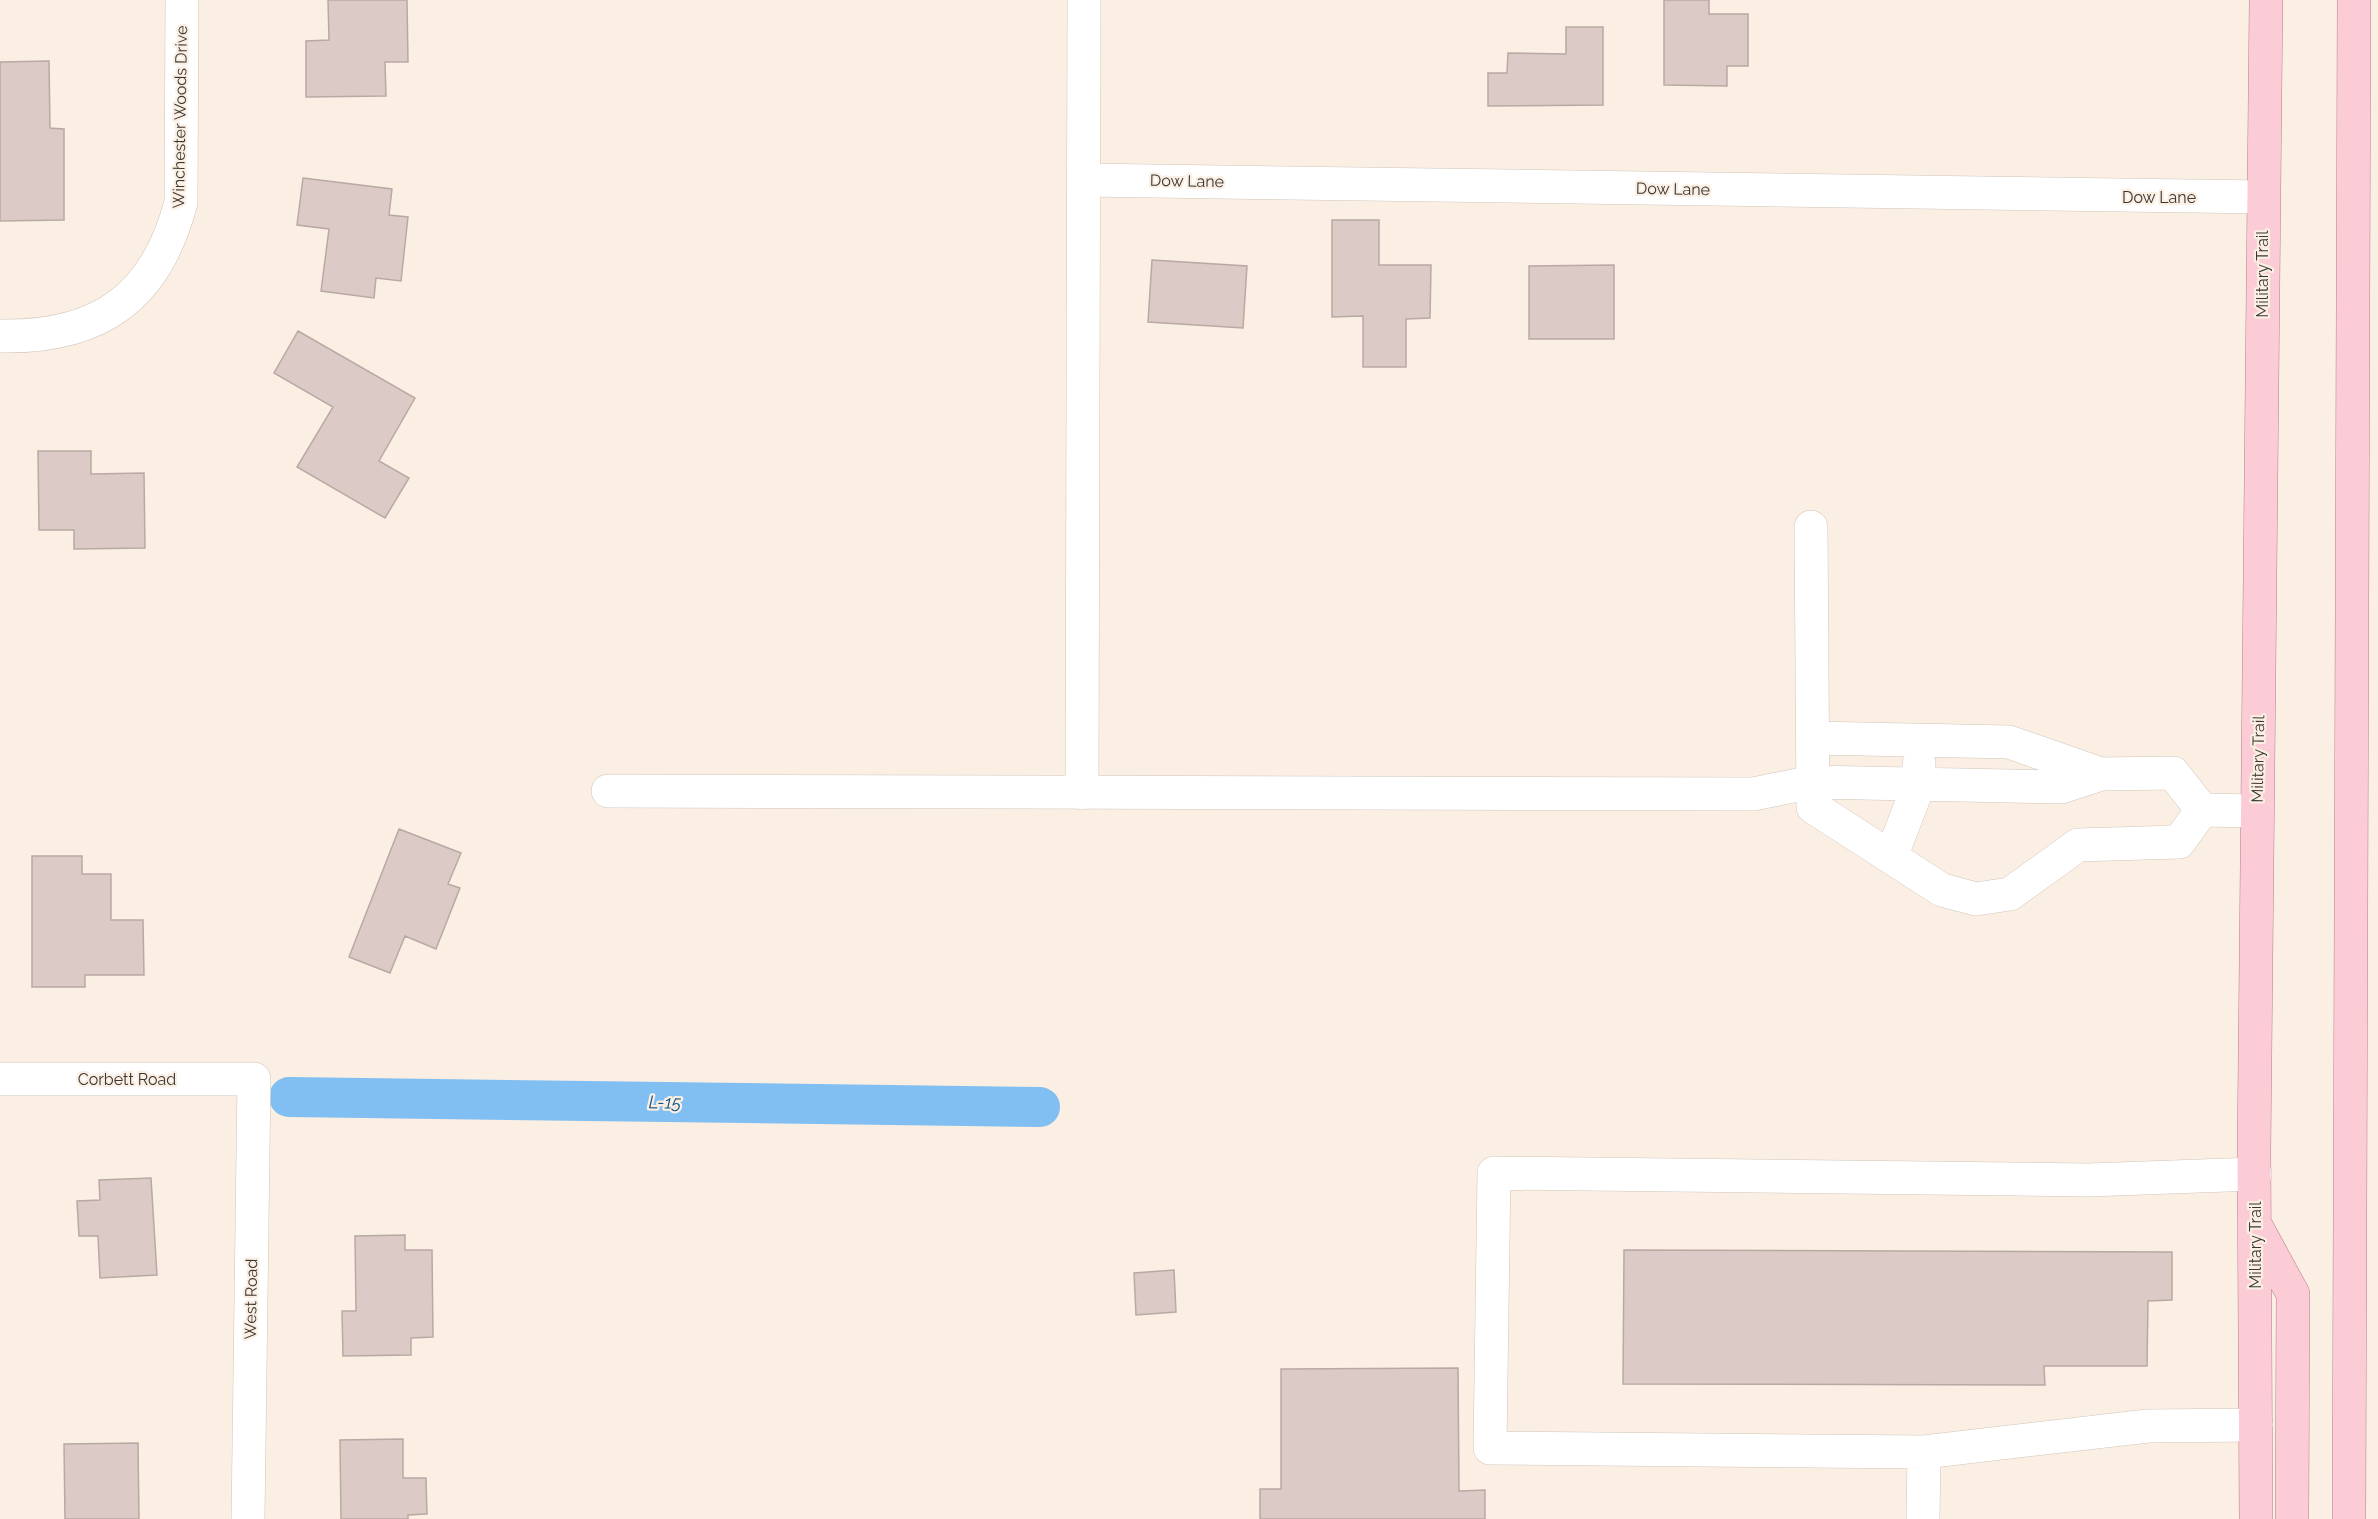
<svg xmlns="http://www.w3.org/2000/svg" width="2378" height="1519" viewBox="0 0 2378 1519" font-family="Raleway,sans-serif">
<style>
.lines{fill:none;stroke-linecap:round;stroke-linejoin:round}
.canal{stroke:#81bef2;stroke-width:40}
.building{fill:#dbcac5;stroke:#b9a9a4;stroke-width:1.5}
.minor-casing{stroke:#d0c5ba;stroke-width:34}
.major-casing{stroke:#b6808a;stroke-width:34}
.minor{stroke:#fff;stroke-width:33}
.major{stroke:#fbcbd6;stroke-width:33}
.labels{text-anchor:middle;dominant-baseline:central;stroke-width:4.5;stroke-linejoin:round;paint-order:stroke}
.street-label{font-size:16px;fill:#3a3631;stroke:#fbefe4}
.water-label{font-size:18px;font-style:italic;fill:#0d5484;stroke:#fbefe4}
</style>
<rect width="100%" height="100%" fill="#fbefe4"/>
<g class="lines">
<path class="canal" d="M289,1097l751,10"/>
</g>
<path class="building" d="M328,0h79l1,62h-23l1,34 -80,1v-56l23,-1z
M1664,0h45v14h39v52h-21v20l-63,-1z
M1566,27h37v78l-115,1v-33h19l1,-20 58,1z
M49,61l1,67 14,1v91l-64,1v-159z
M303,178l89,11 -3,26 19,2 -7,64 -25,-3 -2,20 -53,-7 8,-62 -32,-4z
M1332,220h47v45h52l-1,53 -24,1v48h-43v-51l-31,1z
M1152,260l95,6 -4,62 -95,-6z
M1614,265v74h-85v-73z
M298,331l117,67 -36,63 30,17 -24,40 -88,-51 36,-60 -59,-34z
M38,451h53v23l53,-1 1,75 -71,1v-19h-35z
M399,829l62,24 -13,31 12,4 -24,61 -31,-13 -15,37 -41,-16z
M32,856h50v18h29v46h32l1,55h-59v12h-53z
M151,1178l6,97 -57,3 -2,-42h-19l-2,-35 23,-1 -1,-20z
M405,1235v15h27l1,87 -22,1v17l-68,1 -1,-45h14l-1,-75z
M1624,1250l548,2v48l-24,1 -1,65h-103l1,19 -422,-1z
M1174,1270l2,42 -40,3 -2,-42z
M1458,1368l1,123 26,-1v29h-225v-30h21v-120z
M403,1439v39h23l1,36 -19,1v4h-67l-1,-79z
M138,1443l1,76h-74l-1,-75z"/>
<g class="lines">
<g class="minor-casing">
<path id="minor" d="M1084,180l1179,17
M0,336c98,2 156,-37 181,-134l1,-202
M1811,527l2,280 129,83 34,9 34,-5 68,-49 101,-3 23,-32 55,1
M1813,738l196,4 92,32 72,-1 29,37
M608,791l1145,3 60,-12 248,5 40,-13
M1082,793l2,-793
M1891,857l28,-73v-21
M0,1079h254l-6,440
M1924,1452l-434,-4 4,-275 595,7 166,-6
M1923,1519l1,-67 224,-26 108,-1"/>
</g>
<g class="major-casing">
<path id="major" d="M2257,1228l36,66 -1,225
M2256,1519l-2,-367 12,-1152
M2349,1519l5,-1519"/>
</g>
<use href="#minor" class="minor"/>
<use href="#major" class="major"/>
</g>
<g class="labels">
<g class="street-label">
<text transform="translate(180 117) rotate(-89)">Winchester Woods Drive</text>
<text transform="translate(1187 181) rotate(1)">Dow Lane</text>
<text transform="translate(1673 189) rotate(1)">Dow Lane</text>
<text x="2159" y="197">Dow Lane</text>
<text transform="translate(2262 274) rotate(-90)">Military Trail</text>
<text transform="translate(2258 759) rotate(-89)">Military Trail</text>
<text x="127" y="1079">Corbett Road</text>
<text transform="translate(2255 1245) rotate(-90)">Military Trail</text>
<text transform="translate(251 1299) rotate(-89)">West Road</text>
</g>
<g class="water-label">
<text transform="translate(665 1102) rotate(1)">L-15</text>
</g>
</g>
</svg>
